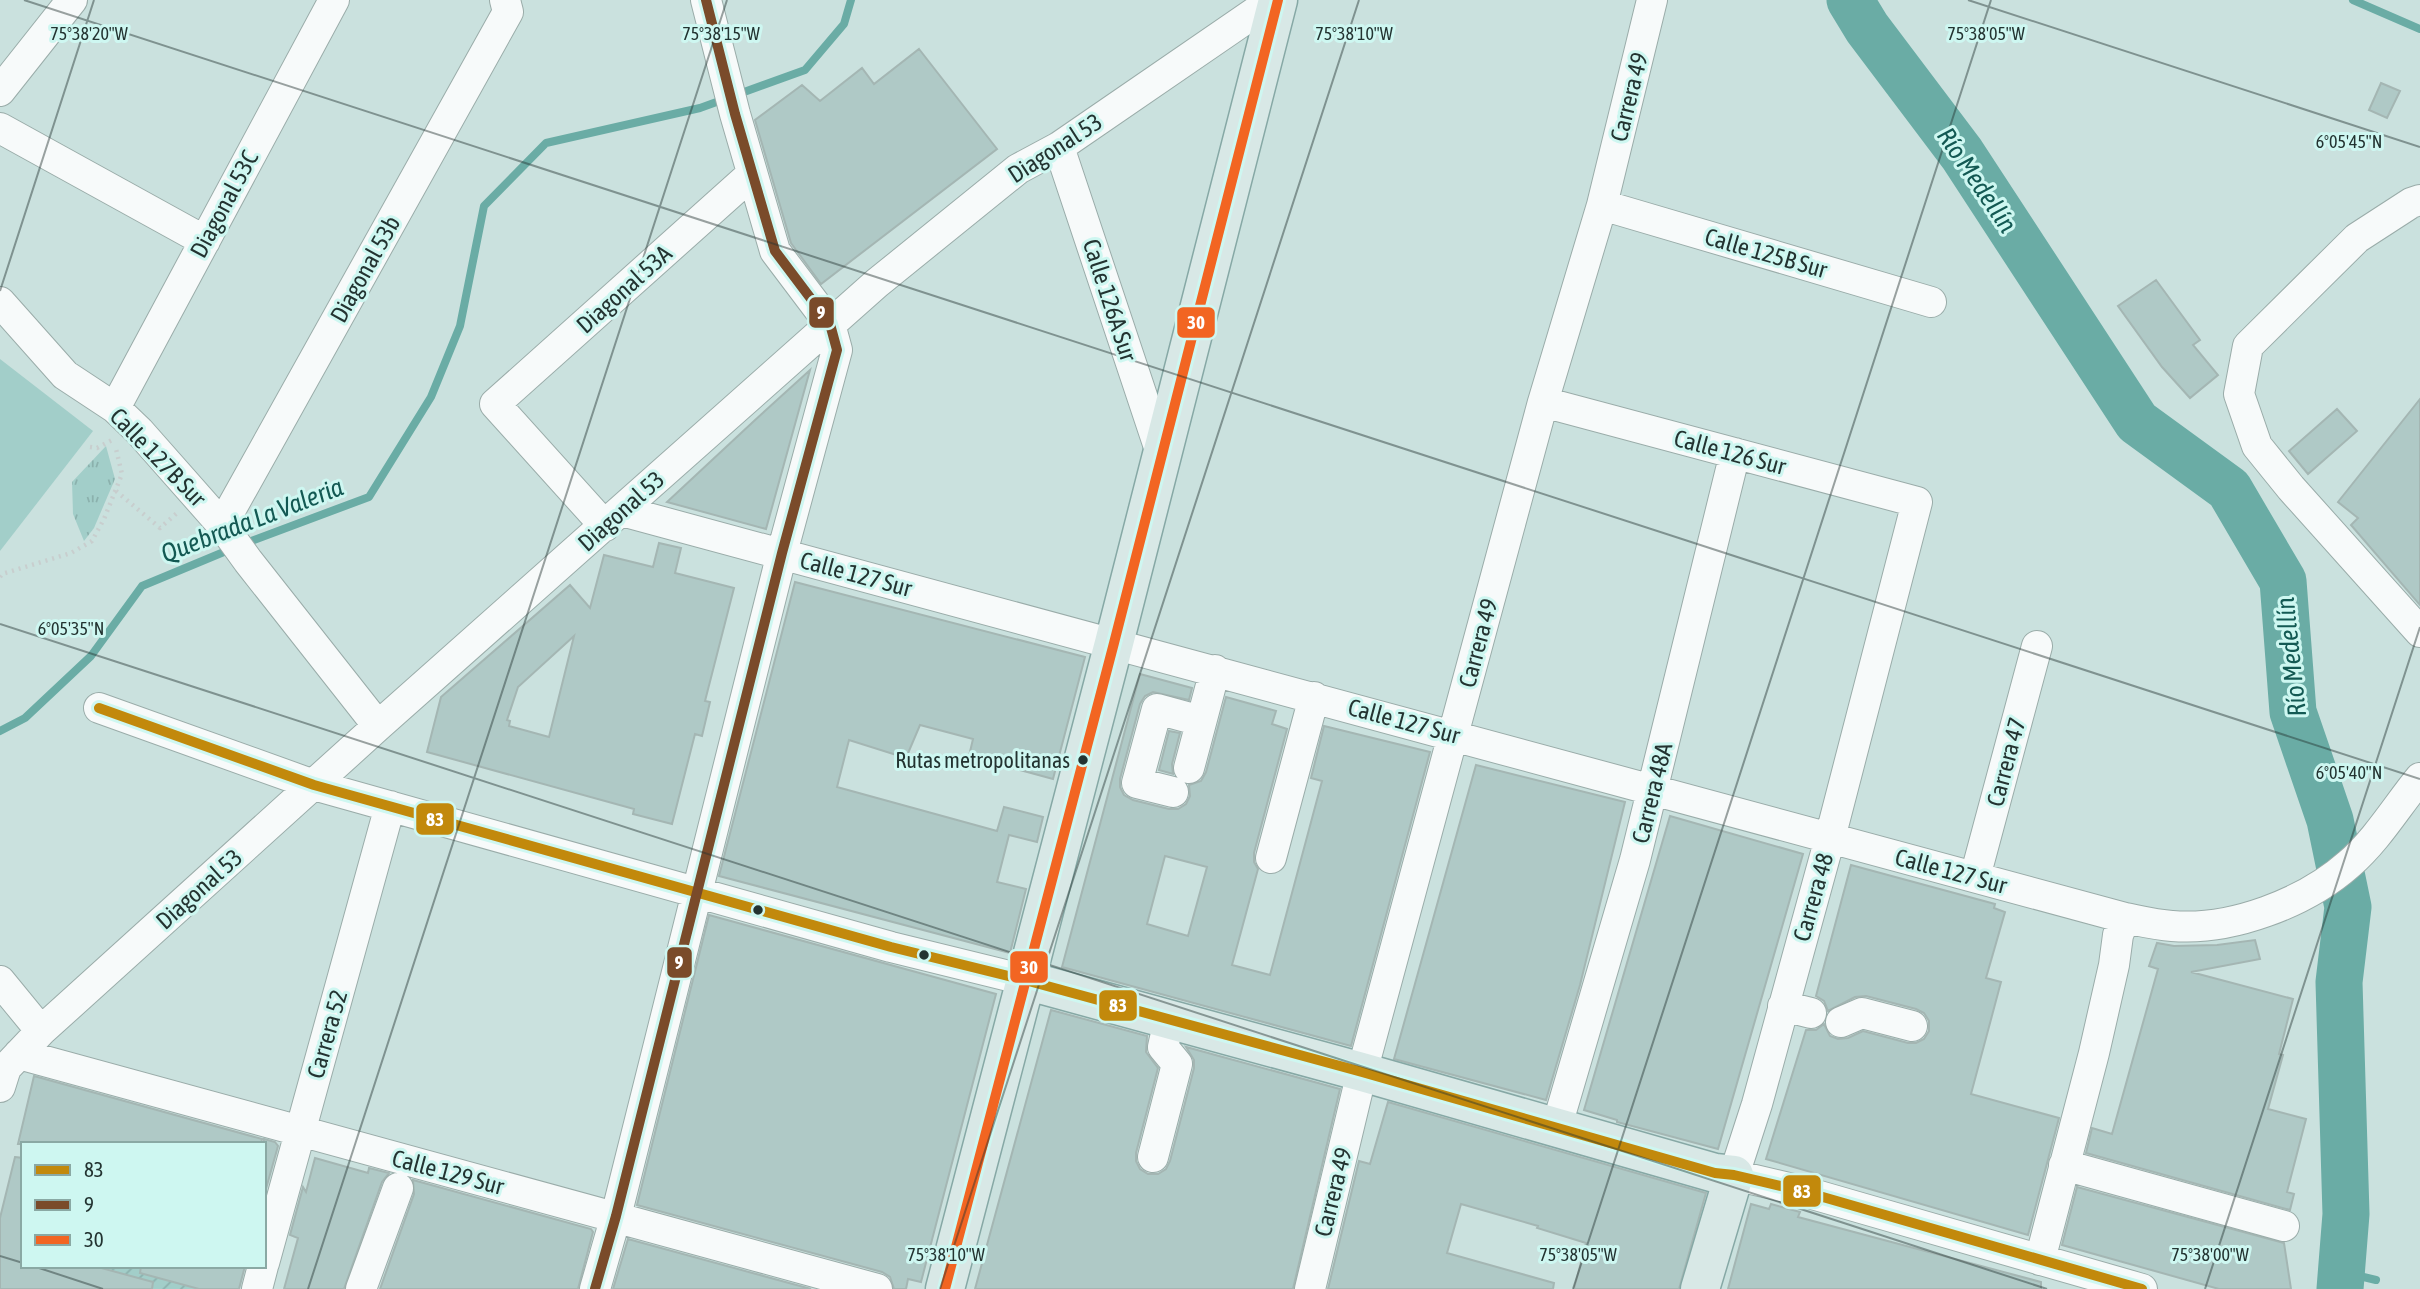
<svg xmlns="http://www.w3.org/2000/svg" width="2420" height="1289" viewBox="0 0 2420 1289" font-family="'Asap Condensed',sans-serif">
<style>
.grass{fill:url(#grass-tufts)}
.garden{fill:url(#garden-furrows)}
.pitch{fill:#a2cec9}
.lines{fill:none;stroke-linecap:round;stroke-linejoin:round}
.stream{stroke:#6aaca5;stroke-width:8}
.river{stroke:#6aaca5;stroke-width:47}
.building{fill:#afc9c6;stroke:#a4b6b3;stroke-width:2;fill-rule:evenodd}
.minor-casing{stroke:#9aaca9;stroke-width:32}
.major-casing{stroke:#86a8a5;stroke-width:41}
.path{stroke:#c8cece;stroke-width:4.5;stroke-dasharray:2 5;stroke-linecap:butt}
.minor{stroke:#f7fafa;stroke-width:30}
.major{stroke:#d8e8e6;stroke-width:38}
.bus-1-casing{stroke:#cef7f1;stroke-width:16}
.bus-2-casing{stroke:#cef7f1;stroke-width:16}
.bus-3-casing{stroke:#cef7f1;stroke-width:16}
.bus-1{stroke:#c2890c;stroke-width:10}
.bus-2{stroke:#7a4b2a;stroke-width:10}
.bus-3{stroke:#f26522;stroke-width:10}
.ticks{fill:none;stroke:#233331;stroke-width:2;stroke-opacity:0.45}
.bus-dot{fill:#233331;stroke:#cef7f1;stroke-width:2.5}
.labels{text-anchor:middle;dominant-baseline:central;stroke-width:6;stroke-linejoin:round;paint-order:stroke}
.bus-label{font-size:22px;fill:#233331;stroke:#cef7f1;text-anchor:end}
.street-label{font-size:24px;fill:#233331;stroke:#cef7f1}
.water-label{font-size:26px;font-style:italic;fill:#135953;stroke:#cef7f1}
.ticks-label{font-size:18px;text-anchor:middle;fill:#233331;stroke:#cef7f1;stroke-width:6;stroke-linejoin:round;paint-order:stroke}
.line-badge{stroke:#cef7f1;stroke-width:2.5}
.badge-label{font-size:19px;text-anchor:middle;font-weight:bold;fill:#fff}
</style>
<defs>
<pattern id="grass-tufts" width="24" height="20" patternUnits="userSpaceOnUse" patternTransform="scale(1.75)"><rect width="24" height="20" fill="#a2cec9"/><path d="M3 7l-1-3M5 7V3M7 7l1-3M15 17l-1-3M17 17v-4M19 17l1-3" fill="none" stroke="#8bb1ad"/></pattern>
<pattern id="garden-furrows" width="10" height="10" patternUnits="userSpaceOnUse" patternTransform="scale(1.75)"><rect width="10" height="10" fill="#a2cec9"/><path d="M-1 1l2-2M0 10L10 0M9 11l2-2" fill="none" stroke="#8bb1ad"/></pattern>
</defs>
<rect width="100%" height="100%" fill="#cae1de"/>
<path class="grass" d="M106,446l9,33 -21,49 -10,13 -11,-27 -1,-32z"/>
<path class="garden" d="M94,1266h55l51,23h-57z"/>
<path class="pitch" d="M0,359l93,72 -93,120z"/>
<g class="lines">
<path class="stream" d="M2353,0l67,29
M243,544l126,-47 62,-100 29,-71 24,-120 62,-63 154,-35 105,-38 39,-46 7,-24
M0,731l25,-13 66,-62 51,-70 89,-37
M2343,1272l33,8"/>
<path class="river" d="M1850,0l17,28 95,126 175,268 92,67 54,92 10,131 37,108 18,87 -9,75 7,232 -6,75"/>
</g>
<path class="building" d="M919,49l78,100 -176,135 -30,-41 -36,-123 47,-35 18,16 42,-33 12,16z
M2381,83l19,8 -13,27 -18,-8z
M2156,280l44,60 -7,5 25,30 -28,23 -28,-31 -44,-61z
M810,370l-44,159 -99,-27 87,-81z
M2420,399v206l-69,-80 7,-7 -20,-16z
M2337,409l20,22 -49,43 -19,-23z
M659,543l22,5 -6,25 59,15 -29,113 5,1 -8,34 -7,-2 -23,90 -39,-10 1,-5 -207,-57 14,-55 129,-112 20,23 14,-53 49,12zM574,636l-25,101 -40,-11 1,-5 -3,-1 11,-33z
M795,582l290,75 -32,122 -84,-23 4,-17 -53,-14 -14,33 -57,-18 -12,47 160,44 7,-24 39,10 -6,25 -28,-7 -12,47 29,7 -16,64 -291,-77z
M1140,674l52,14 -3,12 -36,-8 -8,4 -5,8 -20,75v8l4,8 9,5 36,9h9l8,-5 4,-8 -1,-11 12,-4 5,-9 20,-75 50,14 -4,13 15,5 -33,124v9l4,7 -26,96 38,10 52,-194 -11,-3 13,-52 106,26 -79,294 -289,-79zM1165,856l42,11 -19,69 -41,-12z
M1169,731l11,2 -8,31 1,10 -14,-4z
M1476,765l149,37 -45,183 -34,115 -152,-41z
M1670,816l133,38 -85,295 -101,-27v-2l-33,-10z
M1851,865l144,39 -1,4 11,4 -19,66 15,4 -30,112 88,24 -31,117 -262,-76 40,-129h10l8,-6 6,12 8,3 10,-1 15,-7 45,12h8l8,-4 5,-8v-10l-5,-8 -8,-4 -50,-13 -11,1 -27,14 -4,-10 -8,-5z
M709,915l287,79 -75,288 -13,-3 -2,10h-12l-4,-12 -8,-5 -245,-67z
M2255,940l5,19 -69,13 102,27 -14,55 4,1 -15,54 38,10 -19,73 7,2 -4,16 -204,-57 6,-25 20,6 46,-165 -9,-3 8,-23 17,3 43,-1z
M1051,1010l96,26 -1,16 12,16 -22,85v8l4,8 8,5h10l8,-5 4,-8 24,-93v-8l-8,-13 154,42 -47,200h-318z
M34,1076l228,63 -1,5h-243z
M1388,1102l318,91 -27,96h-105l12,-46 -49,-15 1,-2 -77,-22 -14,49 107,30 -1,6h-225l31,-128 11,3z
M264,1139l11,3 3,4 -14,50z
M15,1157l8,1v108h71l59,16 -1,7h-152v-71z
M315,1158l53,15 1,-5 20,5 -7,9 -38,107h-60l14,-51 -8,-3 13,-48 3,5z
M413,1180l178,49 2,3 -15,57h-198l34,-95z
M2077,1187l207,56 7,46h-72l-157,-44z
M1751,1204l18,5 2,-5 29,8 -2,5 243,65v7h-313z
M628,1239l183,50h-198z
M141,1266h104l-6,23h-40l-59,-16z"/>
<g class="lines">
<g class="minor-casing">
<path id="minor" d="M0,91l72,-91
M0,128l205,113
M1059,147l102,306
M2420,200l-9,3 -54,35 -109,108 -9,48 18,52 34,42 129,144
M1602,205l329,97
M0,302l65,73 50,33 24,23 83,94 26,36 130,165
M1543,402l374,100 -87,336 -73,266 -23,71 68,16 340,98
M115,408l219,-408
M622,511l1503,407c15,3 31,7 47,8 59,5 133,-23 177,-62 28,-24 48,-58 71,-86
M222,525l286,-513 -3,-12
M605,526l-110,-122 257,-230
M99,708l215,77 577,162 134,33
M1189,768l26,-98
M1173,792l-36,-9 20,-74 44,12
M1271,858l43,-161
M1975,877l62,-231
M0,981l41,50
M1783,1006l28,7
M1841,1022l21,-9 50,13
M19,1054l858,235
M0,1087l6,-19 35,-37 337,-305 499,-443 141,-114 41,-22 214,-147
M1556,1129l79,-269 100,-407
M1153,1157l24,-93 -14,-17 6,-27
M2064,1165l220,61
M2040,1260l54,-207 20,-88 4,-30 7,-17
M264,1263l126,-457
M257,1289l6,-23
M361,1289l37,-101
M595,1289l21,-73 166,-663 55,-203 -7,-26 -55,-73 -40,-137 -29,-114
M1310,1289l52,-217 181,-670 59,-197 50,-205"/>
</g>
<g class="major-casing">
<path id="major" d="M1025,980l337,92 353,101 19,2 -34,114
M945,1289l169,-646 164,-643"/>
</g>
<path class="path" d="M90,447l7,1 15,-8
M116,491l44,37 17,-15
M0,577l2,-3 69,-21 21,-12 12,-22 18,-45 -6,-25"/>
<use href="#minor" class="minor"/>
<use href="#major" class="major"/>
<g class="bus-1-casing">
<path id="bus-1" d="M99,708l215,77 577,162 134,33 337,92 353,101 19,2 68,16 340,98"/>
</g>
<g class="bus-2-casing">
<path id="bus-2" d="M595,1289l21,-73 166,-663 55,-203 -7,-26 -55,-73 -40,-137 -29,-114"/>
</g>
<g class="bus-3-casing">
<path id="bus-3" d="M945,1289l169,-646 164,-643"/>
</g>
<use href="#bus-1" class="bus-1"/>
<use href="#bus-2" class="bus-2"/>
<use href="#bus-3" class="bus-3"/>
</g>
<path class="ticks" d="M24,0l2396,779M1968,0l452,147M0,291l94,-291M0,624l2047,665M0,1256l23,7M33,1266l70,23M308,1289l419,-1289M940,1289l419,-1289M1573,1289l418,-1289M2205,1289l215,-662"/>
<g class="bus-dot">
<circle cx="1083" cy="760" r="6"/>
<circle cx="758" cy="910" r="6"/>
<circle cx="924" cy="955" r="6"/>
</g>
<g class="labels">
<g class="bus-label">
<text x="1070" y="760">Rutas metropolitanas</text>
</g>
<g class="street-label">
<text transform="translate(1629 97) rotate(-76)">Carrera 49</text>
<text transform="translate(1055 148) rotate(-33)">Diagonal 53</text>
<text transform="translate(224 204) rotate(-62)">Diagonal 53C</text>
<text transform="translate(1766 253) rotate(16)">Calle 125B Sur</text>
<text transform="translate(365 269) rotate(-61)">Diagonal 53b</text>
<text transform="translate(624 289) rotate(-42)">Diagonal 53A</text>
<text transform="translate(1110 300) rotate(72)">Calle 126A Sur</text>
<text transform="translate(1730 452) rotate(15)">Calle 126 Sur</text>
<text transform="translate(158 457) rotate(46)">Calle 127B Sur</text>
<text transform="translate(621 511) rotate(-42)">Diagonal 53</text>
<text transform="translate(856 574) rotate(15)">Calle 127 Sur</text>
<text transform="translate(1478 643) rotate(-75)">Carrera 49</text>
<text transform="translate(1404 721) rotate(15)">Calle 127 Sur</text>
<text transform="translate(2006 762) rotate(-75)">Carrera 47</text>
<text transform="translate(1652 793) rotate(-76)">Carrera 48A</text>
<text transform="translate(1951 871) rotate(15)">Calle 127 Sur</text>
<text transform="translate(199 889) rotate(-42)">Diagonal 53</text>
<text transform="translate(1813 897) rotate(-74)">Carrera 48</text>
<text transform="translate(327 1034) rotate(-74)">Carrera 52</text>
<text transform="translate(448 1172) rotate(15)">Calle 129 Sur</text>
<text transform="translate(1333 1192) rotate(-76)">Carrera 49</text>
</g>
<g class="water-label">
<text transform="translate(1977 180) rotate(56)">Río Medellín</text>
<text transform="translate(252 520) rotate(-21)">Quebrada La Valeria</text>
<text transform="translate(2291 657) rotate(-96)">Río Medellín</text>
</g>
</g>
<g class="ticks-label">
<text x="89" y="40">75°38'20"W</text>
<text x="721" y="40">75°38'15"W</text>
<text x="1354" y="40">75°38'10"W</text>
<text x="1986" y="40">75°38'05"W</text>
<text x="2349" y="148">6°05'45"N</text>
<text x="71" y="635">6°05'35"N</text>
<text x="2349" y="779">6°05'40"N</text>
<text x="946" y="1261">75°38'10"W</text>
<text x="1578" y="1261">75°38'05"W</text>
<text x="2210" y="1261">75°38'00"W</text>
</g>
<g class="line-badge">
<rect x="808" y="296" width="27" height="33" rx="7" fill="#7a4b2a"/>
<rect x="1176" y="306" width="40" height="33" rx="7" fill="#f26522"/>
<rect x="415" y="802" width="40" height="34" rx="7" fill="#c2890c"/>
<rect x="666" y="946" width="27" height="33" rx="7" fill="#7a4b2a"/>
<rect x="1009" y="950" width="40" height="34" rx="7" fill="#f26522"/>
<rect x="1098" y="989" width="40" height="33" rx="7" fill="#c2890c"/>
<rect x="1782" y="1174" width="40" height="34" rx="7" fill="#c2890c"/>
</g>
<g class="badge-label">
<text x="821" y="319">9</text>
<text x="1196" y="329">30</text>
<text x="435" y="826">83</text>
<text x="679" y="969">9</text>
<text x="1029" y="974">30</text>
<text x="1118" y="1012">83</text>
<text x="1802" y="1198">83</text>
</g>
<rect x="21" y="1142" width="245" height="126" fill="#cef7f1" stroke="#8aa9a4" stroke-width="2"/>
<rect x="35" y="1165" width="35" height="10" fill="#c2890c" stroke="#8aa9a4" stroke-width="2"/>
<text x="84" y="1177" font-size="21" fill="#233331">83</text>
<rect x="35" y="1200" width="35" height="10" fill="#7a4b2a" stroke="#8aa9a4" stroke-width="2"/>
<text x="84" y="1212" font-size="21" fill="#233331">9</text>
<rect x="35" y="1235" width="35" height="10" fill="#f26522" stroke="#8aa9a4" stroke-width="2"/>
<text x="84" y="1247" font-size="21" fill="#233331">30</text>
</svg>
